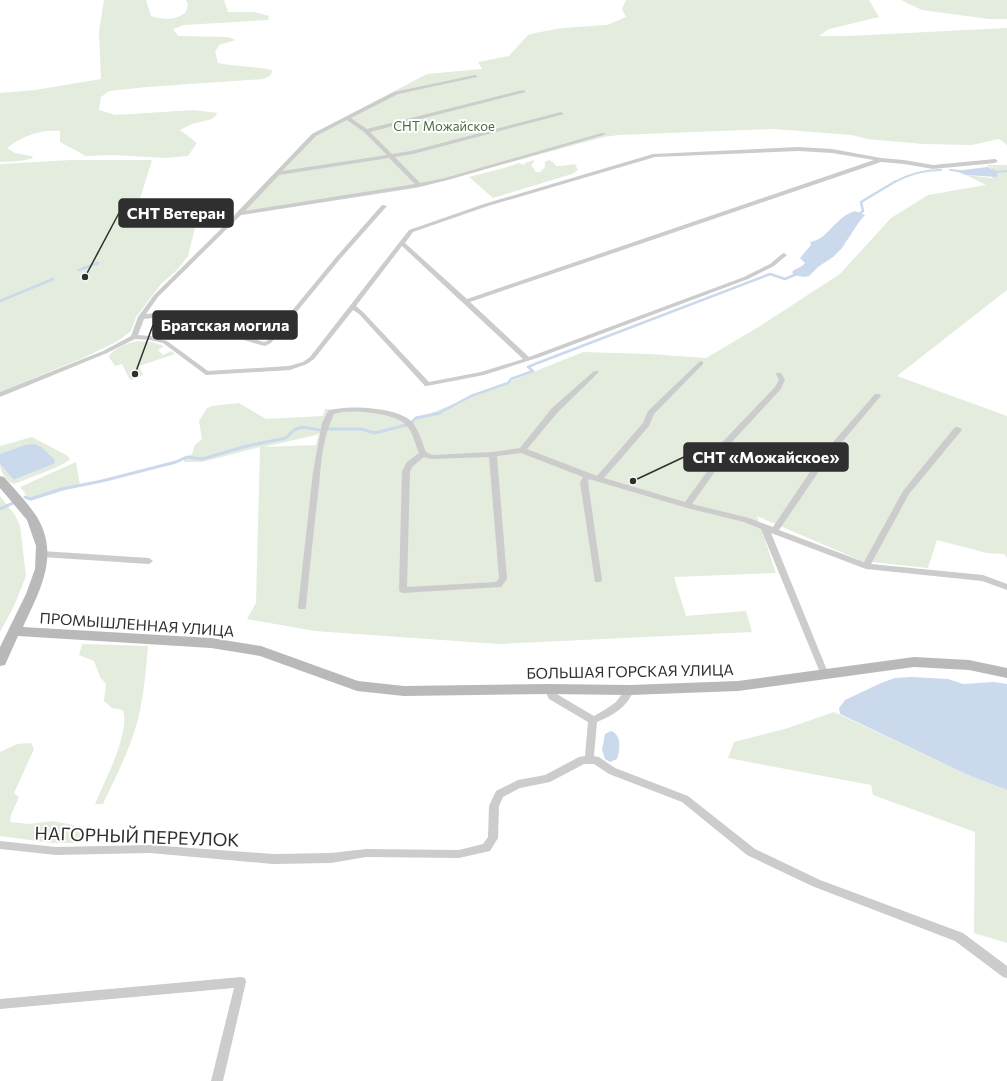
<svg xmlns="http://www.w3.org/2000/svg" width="1007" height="1081" viewBox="0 0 1007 1081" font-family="Commissioner,sans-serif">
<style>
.green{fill:#e3ecdd;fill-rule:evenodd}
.water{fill:#cad9eb}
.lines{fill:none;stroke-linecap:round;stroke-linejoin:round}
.stream-far2{stroke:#cad9eb;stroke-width:2}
.stream-far1{stroke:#cad9eb;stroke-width:2.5}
.stream{stroke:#cad9eb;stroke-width:3}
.street{fill:#ccc;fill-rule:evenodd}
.secondary{fill:#b9b9b9;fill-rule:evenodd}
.labels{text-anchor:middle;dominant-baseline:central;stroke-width:4;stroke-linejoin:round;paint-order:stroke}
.far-park-label{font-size:13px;fill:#4b6a3d;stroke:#fff}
.street-label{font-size:15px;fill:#2f2f2f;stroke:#fff}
.near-street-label{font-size:18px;fill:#2f2f2f;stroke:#fff}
.leader{fill:none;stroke:#2f2f2f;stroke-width:1.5}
.callout-dot{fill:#2f2f2f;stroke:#fff;stroke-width:1.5}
.callout{fill:#2f2f2f;stroke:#2f2f2f;stroke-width:1.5}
.callout-label{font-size:16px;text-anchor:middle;font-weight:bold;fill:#fff}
</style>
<rect width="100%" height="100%" fill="#fff"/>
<path class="green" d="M104,0h42l5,16c13,4 24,5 35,-4l2,-8 -2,-4h38l4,12h27l14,4 -1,4 -84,5 -11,4 5,7 50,1 8,3 -17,5 -4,7 3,11c18,4 36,3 54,7l-1,5 -7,4 -118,8 -37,4 -8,6 -2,13 16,5 79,-5 24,3 -6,6 -20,5 -12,6 17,13 -9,13 -22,2 -52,-3 -28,1 -26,-14v-11c-19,-2 -38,5 -53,17l8,5 17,3 1,2 -12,3 -21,1v-69l35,-3 66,-11 -2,-47z
M626,0h243l10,17 -50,12 -10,7h28l160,-8v117l-8,-6 -27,6 -48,-1 -57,-5 -15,-4 -79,-6 -154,6 -15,2 -188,51 -175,27 -6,-1 77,-80 115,-60 55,-5 -4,-7 31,-6 19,-21 7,-2 27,-5 45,-3 19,-8 -4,-8z
M901,0h106v19h-18l-67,-9z
M71,160h81l-18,58 65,-6 -11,44 -10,13 -17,15 -25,33 -5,14 -13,10 -35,17 -83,34v-228z
M534,160v2l-3,3 5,7h4l5,-5v-5l4,-2 4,2 3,4h5l14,-2 3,6 -6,4 -79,24 -24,-21 35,-9 15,-5 5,2 1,-2z
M988,165h19v125l-110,86 110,40v142l-3,-4 -17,-1 -50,-13 -9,28 -66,-7 -105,-45 19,57 -102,4 12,39 60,-5 6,21 -253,12 -184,-13 -68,-12 9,-16 4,-156 -58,15h-18v-3l8,-5 3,-9 7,-6 -3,-18 8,-13 5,-2 27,-3 27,16 57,-3 2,-7h51l33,13 174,-70 66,2 57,4 51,-30 83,-54 51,-56 37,-23 58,-10 -20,-10 26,3v-10l-5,-1zM319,433l-3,12 -53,2 53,-12z
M139,341l13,1 12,4 -6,4 5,5 8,-4 4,3 -36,12 4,9 -13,5 -8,-16 -7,2 -6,-9c4,-9 21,-15 30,-16z
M32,437l36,19 2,4 -15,8 -41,16c-7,-2 -14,-12 -14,-20l15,16 39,-16 -30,-19 -24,9v-8z
M76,462l4,23 -49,16 -11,-14z
M0,496l15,19 5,11 6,50 -12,30 -14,26z
M82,644l66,2c-2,24 -4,49 -10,73 -7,29 -22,57 -35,85h-8c10,-24 35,-70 28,-94l-11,-2 -8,-7 2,-17 -6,-7 -6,-16 -15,-6z
M834,712l134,63 39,15v153l-33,-10 1,-101 -102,-37 -2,-10 -143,-27 6,-16 51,-13z
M31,743l3,6 -20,44 5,4 -8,18 -1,7 19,2 24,-3 20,4 9,9 -6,9h-24l-52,-7v-84l17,-8z"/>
<path class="water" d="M987,167l8,3 2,3v4l-31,-2 -11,-4z
M855,211l10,4 -6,7 -17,26 -9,9 -15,10 -9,9 -5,1 -10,-2 -2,-3c4,-4 9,-4 13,-9l-5,-5 11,-13 -1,-3c4,-1 8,-2 12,-5 10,-8 20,-23 33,-26z
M35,444l6,3 14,13 -1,4 -40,16 -14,-16v-10l24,-9z
M911,677l37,2 15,5 31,-2 13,2v106l-39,-15 -128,-61 -1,-6 6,-8 36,-17 14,-5z
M611,731c11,4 9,19 6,28l-7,3 -5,-3 -3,-9 3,-16z"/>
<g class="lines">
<path class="stream-far2" d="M950,170l9,1
M993,172l14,-1
M895,182c14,-8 30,-12 46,-12"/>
<path class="stream-far1" d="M858,215l5,-4 -2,-9 35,-21
M79,270l19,-7
M0,301l53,-22
M437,414l34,-18 37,-13 3,-4 22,-8 -5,-4 7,-3 235,-90 15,5 12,-5"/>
<path class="stream" d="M412,422l4,-4 24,-5
M328,429h33l14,4 31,-8
M25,497l5,2 32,-10 40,-8 74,-19 11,-5 15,2 45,-13 39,-8 8,-8 8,-3 18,3
M0,509l13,-6"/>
<path class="street" d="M475,75l2,1v1l-79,17 -47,24 16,11 156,-39 3,2 -156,40 22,22 19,-3 150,-39 3,2 -151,40 -18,3 25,26 25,-5 157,-45 5,1 -159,46 -29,7 -178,28 -83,82 -12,17 22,-2 96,30 3,-1 70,-85 45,-51 5,1 -46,52 -70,85 -6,3 -8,-2 -89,-28 -24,3 -6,16 12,1 17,5 41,30 81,-5 14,-4 7,-5 99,-127 75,-26 169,-50 145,-7 34,2 49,9 23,2 29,5 62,-6 3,2 -3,2 -62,6 -29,-5 -23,-2 -411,140 59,55 215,-80 26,-13 12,-10 2,-1 3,2 -13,11 -26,13 -208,78 -56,18 -57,11h-2l-66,-72 -6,-4 -39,49 -7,5 -17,6 -84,5 -43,-32 -13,-3 -15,-1 -28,14 -107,44v-5l103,-41 28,-15 7,-19 16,-22 75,-74 83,-87 82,-42zM347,120l17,12 23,23 -105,16 34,-35zM798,151l34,2 42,7 -407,139 -62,-56 8,-11 75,-26 167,-49zM389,158l26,26 -170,27 34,-36zM402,246l121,113 -42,13 -52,10 -66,-70 -7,-6z
M701,361l2,1v2l-49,50 -5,12 -45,52 81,24 26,-36 1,-13 63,-66 4,-7 -3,-6 1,-1h4l4,7 -5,10 -61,66v10l-27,38 57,14 24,9 47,-70 55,-63h4l2,2 -2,2 -53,63 -47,69 85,32 39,-71 52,-64h3l4,2 -1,2 -52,63 -38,70 112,11 24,9v6l-25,-9 -116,-12 -95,-36 58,142 -1,2 -3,1 -3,-1 -1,-2 -60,-146 -17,-7 -57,-14 -98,-29 -1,3 14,98 -1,2h-6l-15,-100 3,-5 -62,-24 -24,3 10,123 -6,8 -98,6 -3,-1 -1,-2 3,-119 5,-9 12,-9c-4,-9 -6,-21 -13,-28 -10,-12 -58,-17 -72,-11 -11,22 -13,48 -15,72 -5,40 -9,81 -13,121l-1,2h-6l-1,-2 15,-135 9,-49 6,-12c17,-7 71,-4 84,11 7,8 10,20 14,30l6,3 61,-3 27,-4 32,-40 42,-37h4l1,1 -1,1 -40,39 -31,37 70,27 46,-53 5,-12 51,-49zM424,457l7,2 58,-2 10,121 -3,4 -89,5 3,-116 3,-5z
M42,551l107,7 4,3 -4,3 -107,-7 -4,-3z
M548,685l3,1 4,7 39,23 12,-7 10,-7 11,-15 3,-1 3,1 1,3c-7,17 -20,25 -37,32l-3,34 5,1 16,11 73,28 67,53 65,31 143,53 44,33v12l-4,-1 -48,-36 -143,-55 -65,-31 -65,-53 -73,-28 -15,-10h-10l-34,18 -30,6 -17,9 -4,9 -1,32 -8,13 -31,7 -93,-1 -35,6 -58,1 -123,-11 -94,2 -56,-6v-8l56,6 94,-2 123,9 58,-1 35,-4 93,1 24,-6 5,-7 1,-31 7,-15 22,-11 27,-5 34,-18 6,-1 3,-34 -39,-23 -5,-10 1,-3z
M241,977l4,1 1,4 -23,99h-12l23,-93 -234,21v-10z"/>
<path class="secondary" d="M0,476l4,1c11,13 24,26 33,40 23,39 3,73 -14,110l188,11 50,8 97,35 46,5 144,-2 82,1 108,-4 176,-24 55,3 38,8v10l-38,-8 -55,-3 -176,24 -108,4 -82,-1 -144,2 -47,-5 -97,-35 -49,-8 -193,-12 -13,29 -5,1v-19l26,-53 9,-25 1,-23 -9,-26 -27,-32z"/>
</g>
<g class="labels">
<g class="far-park-label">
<text x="444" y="126">СНТ Можайское</text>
</g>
<g class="street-label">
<text transform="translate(137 624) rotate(4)">ПРОМЫШЛЕННАЯ УЛИЦА</text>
<text transform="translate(630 671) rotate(-1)">БОЛЬШАЯ ГОРСКАЯ УЛИЦА</text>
</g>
<g class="near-street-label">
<text transform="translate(137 836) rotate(2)">НАГОРНЫЙ ПЕРЕУЛОК</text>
</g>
</g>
<path class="leader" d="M85 277L119 213M135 374L153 325M633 481L684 457"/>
<g class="callout-dot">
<circle cx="85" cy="277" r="4"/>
<circle cx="135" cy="374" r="4"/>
<circle cx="633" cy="481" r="4"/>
</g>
<g class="callout">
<rect x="119" y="199" width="114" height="28" rx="4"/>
<rect x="153" y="311" width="144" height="28" rx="4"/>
<rect x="684" y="443" width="164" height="28" rx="4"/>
</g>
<g class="callout-label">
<text x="176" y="219">СНТ Ветеран</text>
<text x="225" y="331">Братская могила</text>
<text x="766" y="463">СНТ «Можайское»</text>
</g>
</svg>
